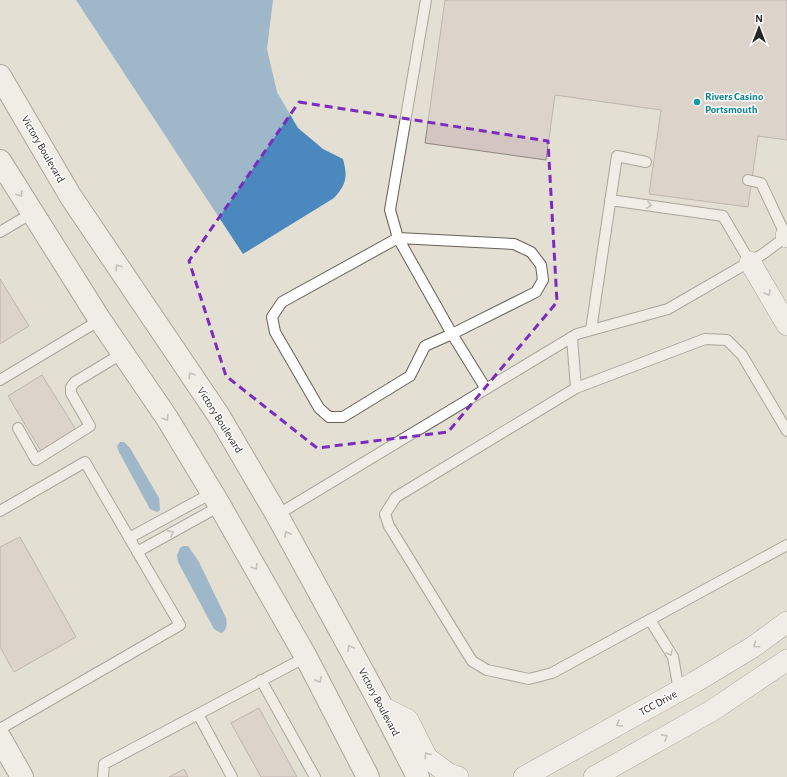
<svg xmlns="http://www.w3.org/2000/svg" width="787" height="777" viewBox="0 0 787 777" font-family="'Alegreya Sans',sans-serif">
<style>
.water{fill:#4b88bd}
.building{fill:#d3c5c2;stroke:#928582}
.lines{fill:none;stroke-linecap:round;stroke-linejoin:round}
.lane-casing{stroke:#656157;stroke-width:12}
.street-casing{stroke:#656157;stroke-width:22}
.secondary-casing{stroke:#656157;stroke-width:24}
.lane{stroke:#fff;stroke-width:10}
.street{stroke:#fff;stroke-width:21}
.secondary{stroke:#fff;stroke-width:22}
.oneway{stroke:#9e9e9c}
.marked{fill:none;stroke:#7b2cbf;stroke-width:3;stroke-dasharray:8 5;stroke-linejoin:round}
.culture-dot{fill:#0f9aa8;stroke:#fff;stroke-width:1.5}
.labels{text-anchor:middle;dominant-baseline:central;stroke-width:3;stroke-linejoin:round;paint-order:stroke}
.culture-label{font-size:11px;font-weight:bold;fill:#0d838f;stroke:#fff;text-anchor:start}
.street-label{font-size:11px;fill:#282722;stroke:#fff}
</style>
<rect width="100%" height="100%" fill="#e3dfd3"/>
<path class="water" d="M76,0h197l-6,49 10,43 21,36 25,21 20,10c5,19 3,25 -9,39l-91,56z
M120,442h4l6,6 29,50 1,12 -3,2 -7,-3 -31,-57 -2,-6z
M183,546h5l11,16 27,56c1,6 1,12 -5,15l-7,-4 -36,-67 -1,-7 3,-7z"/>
<path class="building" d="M445,0h342v140l-29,-4 -10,71 -99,-13 12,-84 -106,-15 -9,65 -121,-17z
M0,279l29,47 -29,18z
M42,375l34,55 -35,21 -33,-55z
M20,537l56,100 -62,35 -14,-25v-100z
M259,708l38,69h-36l-30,-54z
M184,769l4,8h-19z"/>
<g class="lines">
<g class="lane-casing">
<path id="lane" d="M426,0l-36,210 8,28 54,96 -27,12 -15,30 -67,41h-14l-10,-9 -44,-76 -3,-15 10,-15 116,-64 116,6 17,8 10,13 2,15 -7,12 -84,42 34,55
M748,180l13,3 25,53
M610,200l113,16 27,46
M0,232l32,-19
M591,330l26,-174 29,6
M572,338l4,50
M0,380l100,-60
M18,428l18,32 54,-34 -19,-33v-6l4,-5 48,-29
M787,431l-45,-76 -15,-15 -22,-1 -129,49 -180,109 -11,17 4,12 83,135 15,9 42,9 23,-6 235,-128
M0,511l85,-49 95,163 -180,104
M277,515l300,-181 91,-25 95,-55 24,-18
M129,538l83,-45
M137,552l83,-46
M650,620l23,37 6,34
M261,680l54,97
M198,714l34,63
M103,777l1,-13 202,-107"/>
</g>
<g class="street-casing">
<path id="street" d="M786,236l1,1
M750,262l37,63
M382,707l26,13 19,38 22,16 9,3
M524,777l171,-95 58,-35 34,-25
M594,777l119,-67 74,-50"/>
</g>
<g class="secondary-casing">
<path id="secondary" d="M0,76l71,121 148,219 58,99 105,192 36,70
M0,161l100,159 67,98 53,88 86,151 62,120
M0,738l22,39"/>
</g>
<use href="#lane" class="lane"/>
<use href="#street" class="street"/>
<use href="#secondary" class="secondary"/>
</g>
<defs><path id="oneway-chevron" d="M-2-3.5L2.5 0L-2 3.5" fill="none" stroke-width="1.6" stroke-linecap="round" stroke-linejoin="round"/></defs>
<g class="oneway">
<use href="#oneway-chevron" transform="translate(20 194) rotate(58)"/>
<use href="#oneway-chevron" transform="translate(649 205) rotate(8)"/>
<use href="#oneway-chevron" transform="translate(118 267) rotate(-124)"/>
<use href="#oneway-chevron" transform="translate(768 293) rotate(59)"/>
<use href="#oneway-chevron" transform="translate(191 375) rotate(-124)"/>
<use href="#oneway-chevron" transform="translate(166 418) rotate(57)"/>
<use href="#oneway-chevron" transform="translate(171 533) rotate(-29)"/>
<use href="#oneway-chevron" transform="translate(287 534) rotate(-119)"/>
<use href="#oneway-chevron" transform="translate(255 567) rotate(60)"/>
<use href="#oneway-chevron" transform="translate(756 645) rotate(145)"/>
<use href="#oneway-chevron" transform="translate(350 648) rotate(-119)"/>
<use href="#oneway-chevron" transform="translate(670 653) rotate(61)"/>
<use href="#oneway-chevron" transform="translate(319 680) rotate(61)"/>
<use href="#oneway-chevron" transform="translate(619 724) rotate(151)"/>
<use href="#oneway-chevron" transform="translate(665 737) rotate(-29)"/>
<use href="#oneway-chevron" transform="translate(427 755) rotate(-125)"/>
</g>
<path d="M0 0H787V777H0ZM299,102l249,39 9,161 -109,130 -131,16 -91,-72 -37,-115z" fill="#e3dfd3" fill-opacity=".55" fill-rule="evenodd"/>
<path class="marked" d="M299,102l249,39 9,161 -109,130 -131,16 -91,-72 -37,-115z"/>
<circle class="culture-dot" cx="697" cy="102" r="4"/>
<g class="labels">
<g class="culture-label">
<text x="705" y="96">Rivers Casino<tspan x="705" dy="13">Portsmouth</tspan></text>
</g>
<g class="street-label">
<text transform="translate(43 149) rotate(60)">Victory Boulevard</text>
<text transform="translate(220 420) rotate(58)">Victory Boulevard</text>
<text transform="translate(379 702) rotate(62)">Victory Boulevard</text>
<text transform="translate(658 703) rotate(-29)">TCC Drive</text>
</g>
</g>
<g transform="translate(759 28)" stroke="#ffffff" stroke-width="3" paint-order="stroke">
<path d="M0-3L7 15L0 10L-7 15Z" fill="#282722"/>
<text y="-6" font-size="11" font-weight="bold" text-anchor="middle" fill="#282722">N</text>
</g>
</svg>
